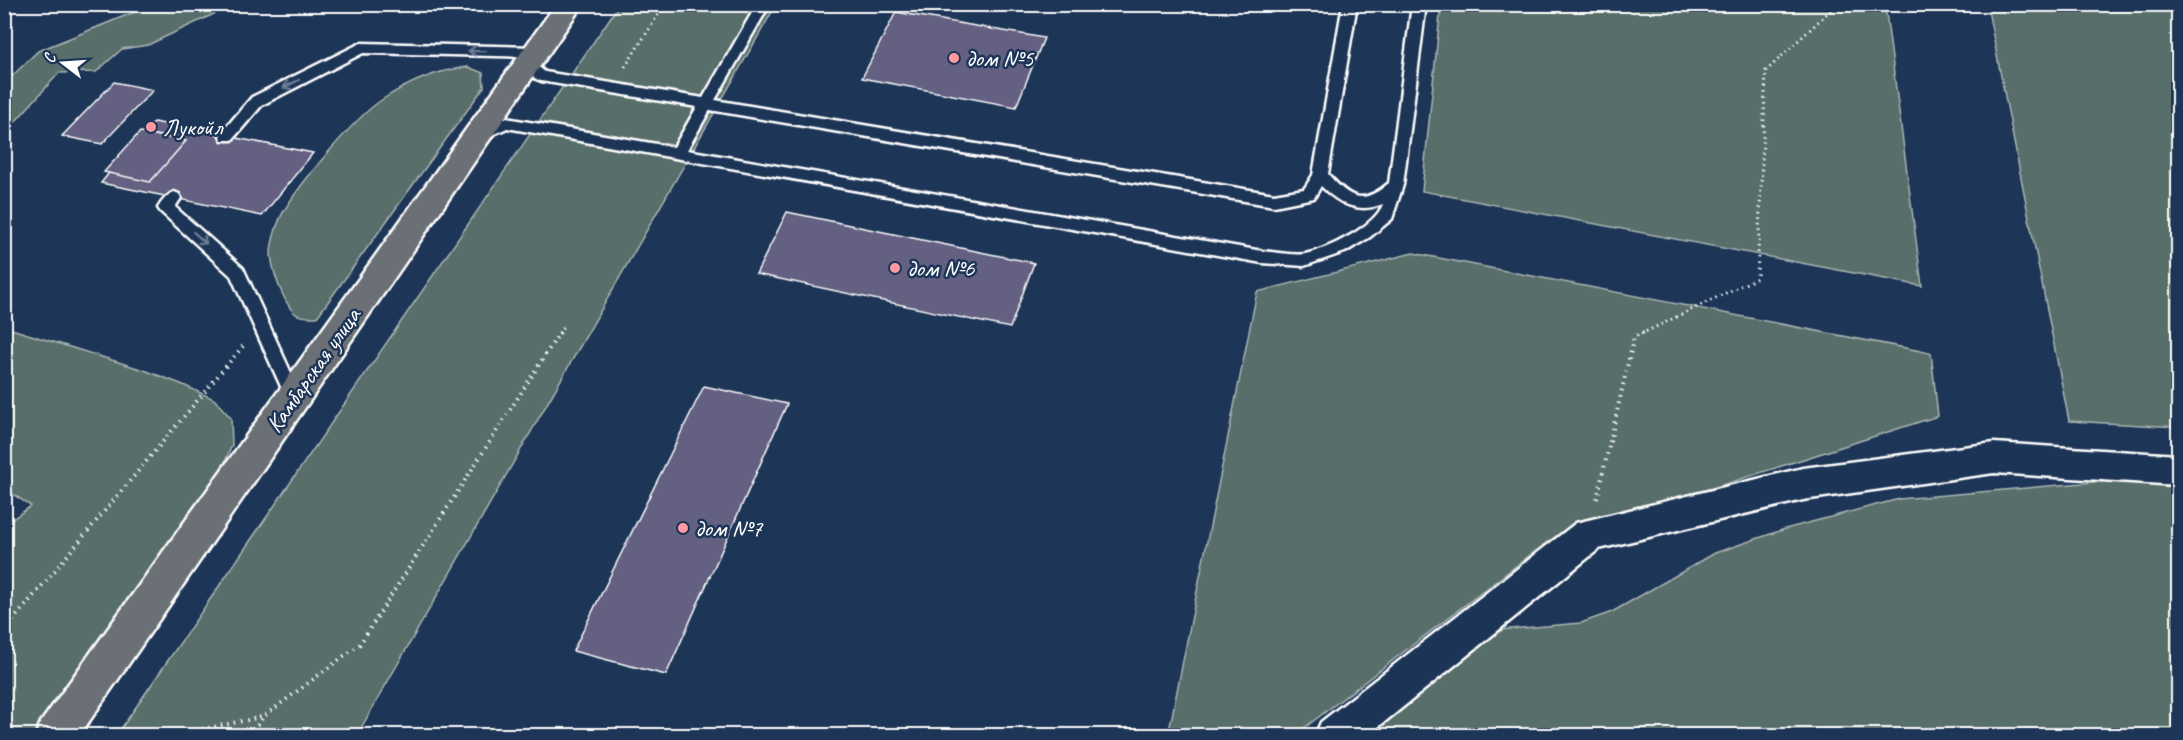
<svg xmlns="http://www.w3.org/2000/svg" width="2183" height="740" viewBox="0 0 2183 740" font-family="Caveat,sans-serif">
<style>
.green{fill:#596e6a;stroke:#acb6b4;stroke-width:1.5}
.building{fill:#636081;stroke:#fff;stroke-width:1.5}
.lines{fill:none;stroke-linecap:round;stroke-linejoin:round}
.service-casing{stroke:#fff;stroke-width:5}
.minor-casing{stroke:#fff;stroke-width:5}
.primary-casing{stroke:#fff;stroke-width:5}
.path-far1{stroke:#fff;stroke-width:3;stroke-dasharray:1.5 4;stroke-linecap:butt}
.path{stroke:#fff;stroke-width:4;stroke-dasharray:1.5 5;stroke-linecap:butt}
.service{fill:#1d3557;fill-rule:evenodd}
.minor{fill:#1d3557;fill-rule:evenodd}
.primary{fill:#6a7074;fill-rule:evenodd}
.oneway{stroke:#6c7c92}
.poi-dot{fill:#ff9aa2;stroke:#1d3557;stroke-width:2}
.labels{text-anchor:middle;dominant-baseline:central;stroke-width:5;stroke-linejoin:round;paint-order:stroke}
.poi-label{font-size:24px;fill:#fff;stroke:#1d3557;text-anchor:start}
.street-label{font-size:24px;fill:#fff;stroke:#1d3557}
</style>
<rect width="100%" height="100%" fill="#1d3557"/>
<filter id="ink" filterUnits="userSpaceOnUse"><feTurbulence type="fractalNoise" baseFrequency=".0167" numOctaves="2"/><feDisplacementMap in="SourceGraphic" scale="12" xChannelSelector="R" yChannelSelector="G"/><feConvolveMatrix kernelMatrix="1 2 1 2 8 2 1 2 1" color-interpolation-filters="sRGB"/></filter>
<g filter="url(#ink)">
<path class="green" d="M145,5h88l-85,40 -26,4 -26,23 -37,1 -54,60v-50l33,-32 99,-40z
M619,5h157l-419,730 -241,1z
M1441,5h444l37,281 -500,-95z
M1987,5h191v422l-109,-6z
M468,67l15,6 1,14 -167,230c-22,1 -25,-3 -34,-22 -6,-12 -12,-31 -12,-44 1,-11 7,-31 13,-40 17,-29 69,-91 96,-110 27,-18 56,-31 88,-34z
M1413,253l518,100 7,63 -388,124 -255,195 -127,1 89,-444z
M5,327l139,43 37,14 33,15 17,19 1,27 -8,19 -58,90 -133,181h-28l-1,-210 27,-19 -26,-17z
M2118,480l60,8v247l-812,1 133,-106 82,-7 31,-11 103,-59 70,-24 114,-30z"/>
<path class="building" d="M896,12l148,26 -28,69 -154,-29z
M114,82l39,8 -51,54 -40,-8z
M154,122l159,31 -51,63 -161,-33 8,-10 41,9 36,-41 -42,-8z
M140,132l46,9 -36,41 -46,-10z
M787,212l247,51 -24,65 -254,-54z
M704,386l83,18 -121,271 -93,-24z"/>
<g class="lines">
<g class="service-casing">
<path id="service" d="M757,4h13l-55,96 559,94 30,-5 9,-14 30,-171h14l-29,170c22,25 34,32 61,9l23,-179h14l-23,181 -11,34 -22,18 -25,15 -41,14 -42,-3 -755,-135 -28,13 -7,-5 2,-4 32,-14 168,29 23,-40 -156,-26 -5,-2 -15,-15 7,-5 17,13 158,26zM710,110l564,96 40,-8 7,-12c18,18 37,28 62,18 -7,22 -56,46 -78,50 -13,2 -30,-2 -43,-3l-575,-101z
M361,43l175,4 7,5 -7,5 -173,-4 -101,52 -30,35h-10l-2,-4 2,-4 30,-35z
M174,192l5,2 2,4 -6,9 68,61 59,129 -2,5 -6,2 -6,-2 -57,-126 -70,-64 -3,-4c4,-7 9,-13 16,-16z"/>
</g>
<g class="minor-casing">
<path id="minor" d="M1994,443l184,12v30l-184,-12 -191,27 -204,49 -232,187h-52l6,-14 255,-199 227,-55z"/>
</g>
<g class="primary-casing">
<path id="primary" d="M556,4h27l-504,732h-44l6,-14z"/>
</g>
<path class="path-far1" d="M625,67l40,-63
M559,334l4,-6
M1641,334l116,-56 9,-207 71,-67"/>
<path class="path" d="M1597,499l37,-162 10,-5
M4,631l239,-285
M170,736l92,-19
M250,736l13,-19 97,-73 200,-312"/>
<use href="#service" class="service"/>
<use href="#minor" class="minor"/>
<use href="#primary" class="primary"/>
</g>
<defs><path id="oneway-shaft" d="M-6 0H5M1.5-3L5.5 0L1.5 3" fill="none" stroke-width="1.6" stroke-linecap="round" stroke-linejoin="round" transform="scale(1.5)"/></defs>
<g class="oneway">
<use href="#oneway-shaft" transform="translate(477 51) rotate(-179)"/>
<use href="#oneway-shaft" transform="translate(291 84) rotate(153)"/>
<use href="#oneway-shaft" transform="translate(200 238) rotate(42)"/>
</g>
</g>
<g class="poi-dot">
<circle cx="954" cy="58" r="6"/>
<circle cx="151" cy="127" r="6"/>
<circle cx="895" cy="268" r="6"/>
<circle cx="683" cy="528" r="6"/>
</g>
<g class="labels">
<g class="poi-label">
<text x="966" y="58">дом №5</text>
<text x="163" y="127">Лукойл</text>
<text x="907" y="268">дом №6</text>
<text x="695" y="528">дом №7</text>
</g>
<g class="street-label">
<text transform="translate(313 370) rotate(-55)">Камбарская улица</text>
</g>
</g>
<rect width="2183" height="740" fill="none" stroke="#1d3557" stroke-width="24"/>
<rect x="12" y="12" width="2159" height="716" fill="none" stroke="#fff" stroke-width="2" filter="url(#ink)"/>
<g transform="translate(63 63) rotate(287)" stroke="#1d3557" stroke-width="4.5" paint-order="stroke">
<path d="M0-4.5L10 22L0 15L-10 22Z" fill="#ffffff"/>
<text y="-9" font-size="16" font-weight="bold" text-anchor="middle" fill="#ffffff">С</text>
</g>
</svg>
